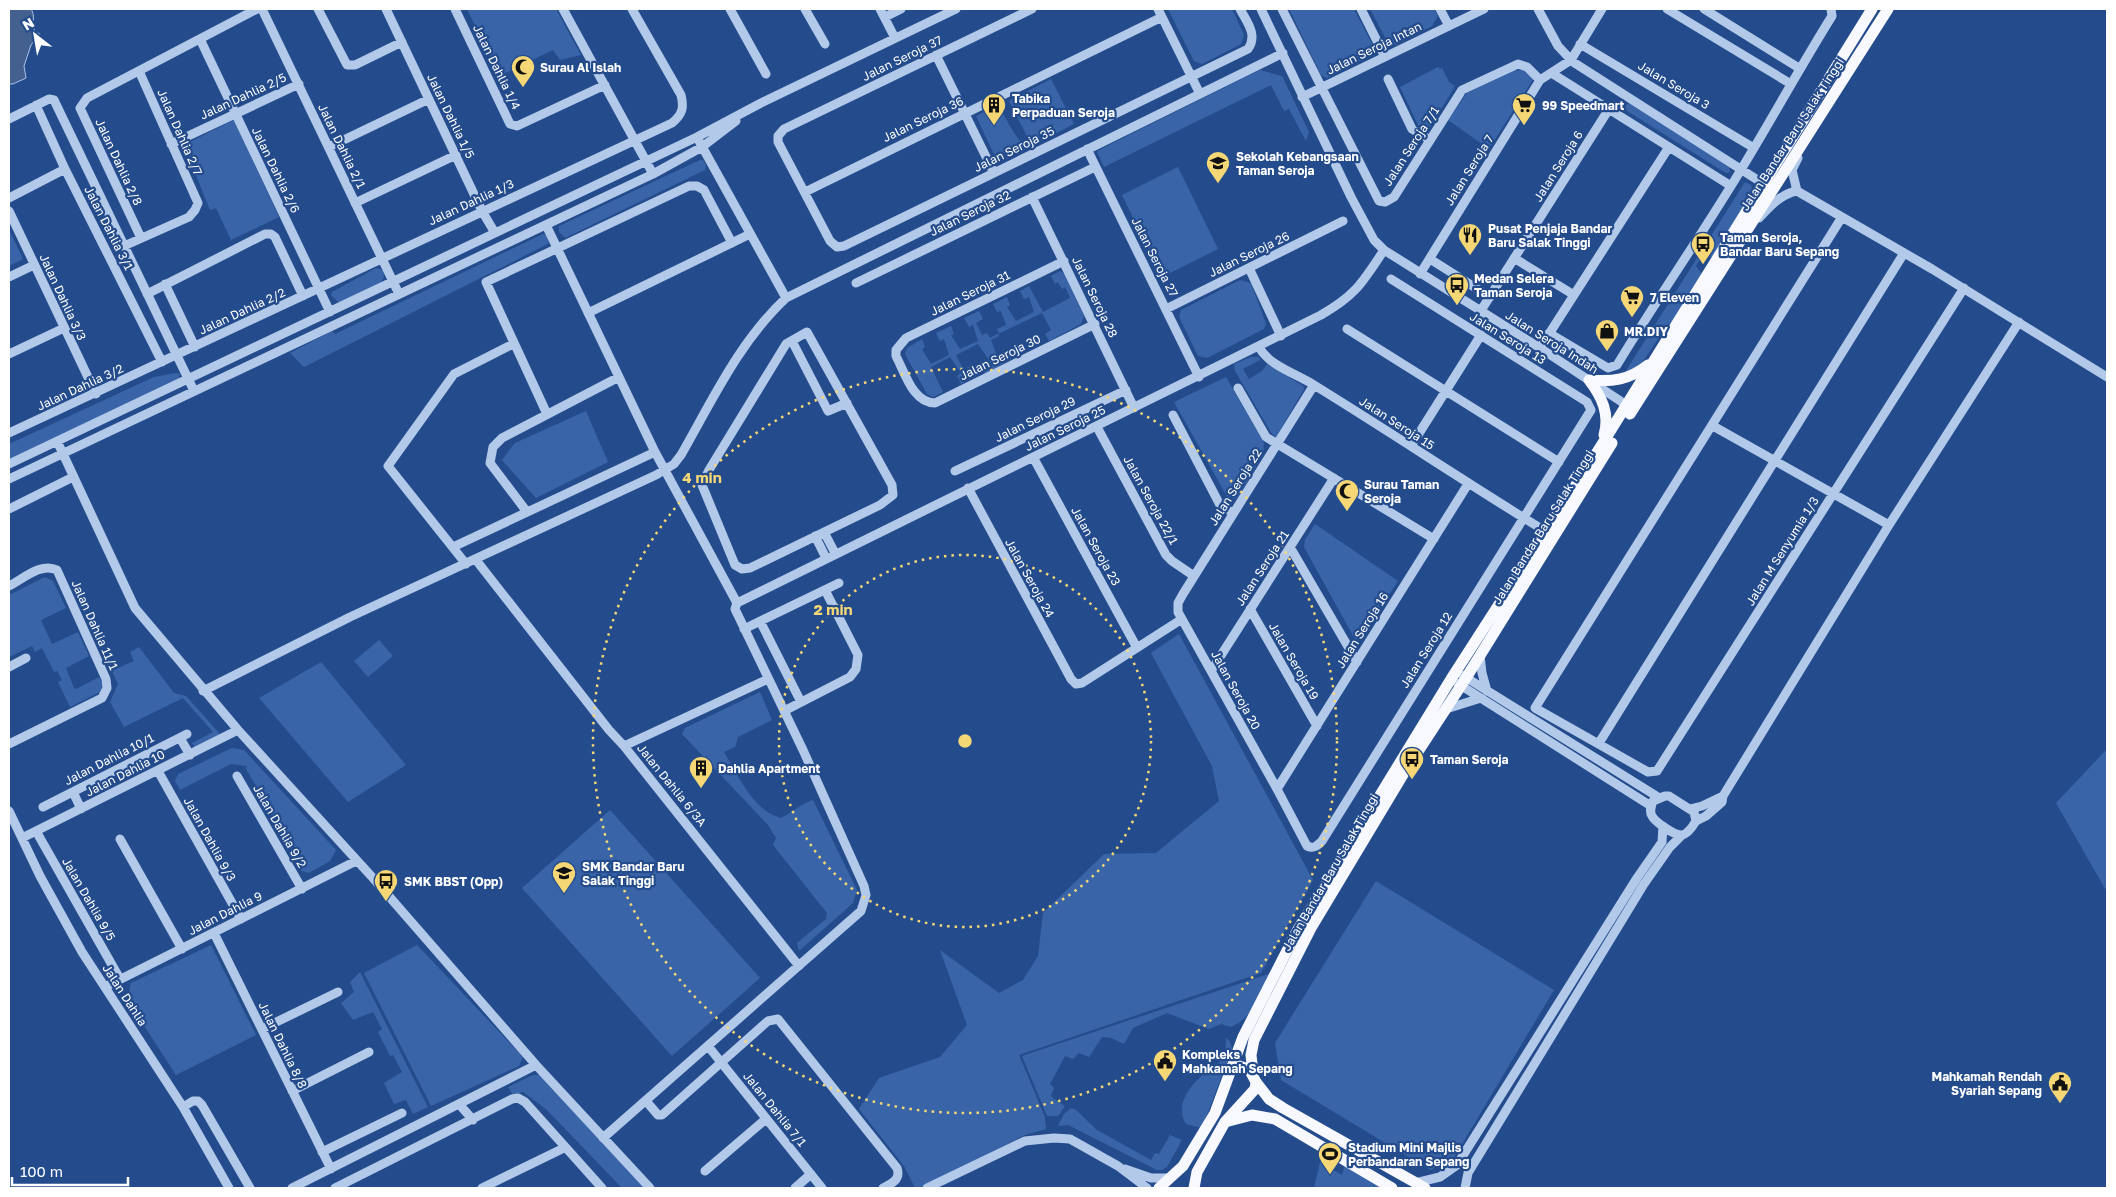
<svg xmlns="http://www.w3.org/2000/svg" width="2116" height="1197" viewBox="0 0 2116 1197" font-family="'Golos Text',sans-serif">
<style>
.green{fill:#3965a8}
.water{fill:#44608e;stroke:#a7c3eb}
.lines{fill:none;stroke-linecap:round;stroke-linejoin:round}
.minor{stroke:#b2c9ea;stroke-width:9}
.major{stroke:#f7f9fe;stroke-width:11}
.ring{fill:none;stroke:#f5d776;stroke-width:2.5;stroke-dasharray:2.5 5}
.labels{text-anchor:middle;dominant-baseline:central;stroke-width:4.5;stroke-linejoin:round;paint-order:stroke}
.street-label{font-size:12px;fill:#fff;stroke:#244c8c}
.poi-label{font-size:12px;font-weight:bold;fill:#fff;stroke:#244c8c;text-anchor:start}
.centre{fill:#f5d776;stroke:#244c8c;stroke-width:2.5}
.ring-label{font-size:15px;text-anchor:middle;font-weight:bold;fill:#f5d776;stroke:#244c8c;stroke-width:4.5;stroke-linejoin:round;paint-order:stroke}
</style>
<rect width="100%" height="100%" fill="#244c8c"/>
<path class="green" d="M467,9h89l25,46 -21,5 -7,-10 -54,26z
M1168,9h64l12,26 -3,9 -39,20 -8,-3z
M1289,9h65l20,39 -4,8 -43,22 -6,-3z
M1370,9h64l4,7 -6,10 -36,19 -9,-4z
M1438,67l2,2 2,-1 7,14 6,4 -24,40 -5,3 -7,-2 -19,-40z
M1260,70l22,6 27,56 -3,9 -17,-32 -5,2 -13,-26 -167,82 -7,-15 4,-3z
M1521,70l6,1 7,7 -45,71 -41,-29 19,-27 46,-22z
M1051,79l23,45 -42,22 -23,-45z
M1630,103l99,64 1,5 -3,1 -6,-3 -97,-61v-3z
M998,105l16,28 12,16 -28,14 -22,-47z
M234,120l45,97 -48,23 -15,-32 -6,2 -26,-65z
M700,160h3l3,5 -1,5 -140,68 -6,-6v-6z
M1178,167l40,82 -56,28 -40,-82z
M1745,182l6,3 2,7 -40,65 -11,-1 -6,10 6,8 -28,47 -6,3 -28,42 -18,11z
M9,230l14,29 -14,7z
M543,234l3,1 3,8 -3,2 -242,122 -14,-14 42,-22 3,3z
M376,268l7,2 1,7 -3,5 -39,20h-4l-7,-7 1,-3z
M1060,271l4,3 20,42 -3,8 -32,17 -4,-7 6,-4 -9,-17 -44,21 1,2 -8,4 6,16 4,-2 2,4 5,-3 3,4 -27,15 -3,-6 5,-3 -1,-3 4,-2 -11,-16 -22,11 10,20 2,-1 3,4 -10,6 -4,-8 4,-3 -11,-16 -19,10 12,25 -10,5 -6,-3 -22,-40 2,-6 15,-9 3,8 -3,2 9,15 18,-9 -5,-16 -4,2 -4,-8 15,-7 3,8 -3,1 9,14 18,-8 -5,-16 -4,2 -5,-9 15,-7 4,8 -7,4 6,12 5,-2 3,5 9,-5 -2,-4 9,-4 -5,-14 -4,1 -4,-8 14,-7 3,8 -3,2 9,14 18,-9 -5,-15 -5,2 -4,-8 9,-5 14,26 27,-14 -5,-11 -3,2 -4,-7 -3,2 -4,-8z
M1240,280l11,3 15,41 -2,5 -57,29 -9,-2 -19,-39 2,-7z
M1251,357h8l1,3 -17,9 6,10 13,-8 5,-7 36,22 1,3 -28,48 -4,-3 -37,-63 -1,-7z
M176,373l4,1 -1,4 -5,4 -165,78v-16l145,-67z
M1226,377l38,66 -1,12 -26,43 -8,2 -55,-98z
M586,411l22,51 -72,36 -34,-38 13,-17z
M1315,524l83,57 -41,62 -53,-96 1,-7z
M45,577l8,4 13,27 -25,12 11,24 26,-12 11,24 -23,12 8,20 2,1 23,-12 4,7 -3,8 -30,15 -12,-25 4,-2 -5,-9 -3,1 -12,-24 -7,4 -3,-6 -23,11v-62z
M1179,634l134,246 -52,93 -242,82 26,62 1,12 -21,6 -105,53h-5l-11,-22 -45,-57 20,-31 61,-21 27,-32 -27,-75 59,43 24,-13 15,-24 5,-43 61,-59 52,-1 63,-52 -7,-35 -61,-113z
M379,640l14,16 -25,21 -14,-16z
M139,647l35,46 12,3 34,38 -2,2 -23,11 -3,-4 21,-11 -30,-34 -59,29 -14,-25 8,-18 -7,-15 6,-3 1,2 16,-7 -4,-9z
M321,662l85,103 -58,37 -89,-104z
M760,692l12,28 -34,17 -3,10 -11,5c14,23 29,59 57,66 10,-5 21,-15 32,-18l44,90 -4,13 -54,48 -2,-8 29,-24 1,-6 -54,-68 3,-7 -8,-13 -86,-91 3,-6z
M232,748l12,2 92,100 -6,11 -21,12 -8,-2 -47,-84 2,-1 -10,-17 1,-3 -16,-2 -51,26 -5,-9 3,-7z
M2107,749v143l-51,-89z
M610,810l150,168 -88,78 -150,-168z
M1376,881l178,109 -102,171 -22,9 -149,-90 -6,-37z
M211,945l45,90 -80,40 -49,-76 4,-16z
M417,945l106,112 -4,9 -88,40 -67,-133z
M360,972l68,135 -15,7 -7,-14 -12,4 -10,-21 18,-11 -9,-17 -3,1 -12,-24 4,-3 -9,-17 -20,8 -12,-17 13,-11 -4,-10z
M1274,972c-11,20 -20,45 -43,55l-10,-3 -12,5 -42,-16 -34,15 -9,16 -13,-6 -9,-1 -13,20 -10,-4 -6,6 -8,-3 -15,28 4,4 -3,8 3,3 11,7 -7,10h-11l-25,-60z
M1226,1037l4,5 2,7 -30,79 -16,-4c-12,-19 5,-40 19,-51 4,-3 8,-3 11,-6 7,-8 11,-20 10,-30z
M533,1075h6l106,113h-23l-76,-79 -23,-17 -10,3 -5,-8z
M1071,1108l5,2 21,20 54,30 4,-7 4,1 11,-19 12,5 -15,27 -5,3h-5l-89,-45 -10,1 6,-12z
M1320,1162l22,13 3,-10 41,23h-72z"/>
<path class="water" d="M9,9h22c5,7 0,15 4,23l5,2 -9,11 -7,21 2,12 -13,6h-4z"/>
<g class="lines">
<path class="minor" d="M262,9l137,285
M318,9l29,56h8l47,-23
M386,9l96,202 13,22
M455,9l55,115 7,2 88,-41
M563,9l90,165
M730,9l36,65
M805,9l20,35
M880,9l15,29
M1032,9l-248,120 -6,7v6l52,99 7,6 7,-1 404,-197c10,-14 -1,-27 -8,-40
M1158,9l42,85
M1261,9l90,188 23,43 10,10 156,98 91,60
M1282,9l97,192 6,1 9,-5 68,-107 56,-26 9,3 13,13
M1361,9l24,48
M1440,9l9,17
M1538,9l20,37 15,16 194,124
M1667,9l124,75
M1704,9l95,59
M885,17l16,-8
M200,39l130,273
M1580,44l174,104
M936,55l58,118
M1553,74l178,112
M1388,79l24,50 18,11
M1302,97l182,-88
M36,105l29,64 97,193
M9,119l40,-20 5,1 140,291
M699,141l87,157
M171,144l128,-60
M329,147l100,-48
M1087,149l112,228
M1797,191l-5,-21 6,-12
M805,192l357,-175
M1032,197l102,211
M9,198l56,-29
M355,203l101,-48
M9,211l87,183
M1842,217l-307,491 113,64 9,-1 307,-483
M1759,218c11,-11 21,-24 38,-27l135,78 175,108
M546,225l109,227 82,151 -2,6 68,141 61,136 2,9 -5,16 -258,227
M141,238l-61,-130 7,-10 170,-89
M124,246l65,-29 6,-7 3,-7 -59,-132
M1514,258l60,37
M1430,259l60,38
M1064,261l-158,77 -10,12v6c9,17 17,47 39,47l160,-79
M1249,268l32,68
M1420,274l120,-194 31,-20 31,-51
M9,277l25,-12
M856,283l239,-116
M165,284l30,63
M147,294l118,-60h6l4,3 28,59
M1166,309l177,-88
M1480,312l129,-203
M588,313l162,-79
M1347,329l212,133
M807,332l85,153 1,10 -13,10 -130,63 -8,1 -7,-4 -33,-80 7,-15 77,-126z
M1549,333l59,35 9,-3c37,-61 77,-119 114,-179 35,-56 66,-114 101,-170l-1,-7
M792,341l36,70 19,-8
M1259,347c10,19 38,27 55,38 78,48 154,99 231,146
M1540,348l129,-201
M9,354l55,-26
M1314,385l-131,209 -5,9v9l99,177 30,57c7,3 10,0 15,-5l269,-431 -4,-8 -196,-123
M1238,388l28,49 168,102
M547,414l-61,-132 203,-96h8l7,4 28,53
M1173,415l47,90 13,8
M1713,426l176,99
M1097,427l69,128 6,6 22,15
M9,433l663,-310c11,-9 12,-16 9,-28l-49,-86
M57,441l78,167 103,122 135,148 163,187 114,123
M1411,446l70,-111
M1033,457l104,191
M9,464l688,-327 64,-34 195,-94
M955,471l171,-81
M9,479l644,-305 49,-27 34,-26
M968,488l103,191 5,5 6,-1 100,-64
M9,509l64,-32
M527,512l-37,-49 3,-16 9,-9 117,-61
M824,532l11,21
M815,536l11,22
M453,547l202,-95
M1290,547l67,115
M476,560l133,170 15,16
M466,564l-78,-98 66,-92 59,-30
M9,586c14,-7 32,-24 48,-16l49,109 1,9 -5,10 -93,46
M737,603l584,-288c35,-20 41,-32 63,-65
M1250,609l67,117
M760,621l41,81
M744,629l95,-46
M1480,655l2,18 5,18
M9,667l17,-9
M1211,671l123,-193
M1462,675l196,122
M768,679l-144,67 175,220
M1457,683l194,123
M203,691l147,-74 306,-142 18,-11 7,-9c31,-54 58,-113 105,-157l497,-245
M1446,709l35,-11
M784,711l66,-34 6,-8 2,-14 -33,-65
M180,738l10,17
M1599,743l305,-490
M158,771l83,148
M237,776l65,113
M1277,789l191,-305
M73,792l8,17
M1665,796h4l25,16 2,9c-3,5 -8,13 -14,14 -7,1 -27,-13 -30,-19 -3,-5 -1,-10 1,-15z
M43,807l144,-73
M1690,809l12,-3 21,-10
M9,811l31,65 42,76 101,155 46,81
M1696,821l10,-5 16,-14 1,-6 166,-271 130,-203
M36,831l84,148
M22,838l216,-108
M120,839l62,110
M214,933l117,236
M105,987l251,-126
M262,1029l76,-37
M708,1046l114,142
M292,1091l77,-39
M646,1101l12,14h4l106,-94 10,-2 119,149c4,12 -5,15 -14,20
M459,1104l14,16
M183,1107l10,-6h5l4,4 48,83
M322,1152l80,-39
M1125,1169l26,9h18
M705,1171l61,-52
M1415,1183l25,-6 17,-12 180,-287 25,-36 1,-16
M292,1188l244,-123
M335,1188l177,-89 6,-1 7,4 77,86
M482,1188l82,-40
M795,1188l16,-14
M927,1188l98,-47 29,-3 16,1 48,27 29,22
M1465,1188l3,-15 176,-289 26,-37 12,-12"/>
<path class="major" d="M1589,380c13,17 21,34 15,55
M1589,380c24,2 40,0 59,-15
M1630,414l258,-405
M1253,1073l-2,-18 3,-15 57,-112 93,-155 62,-95 146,-235
M1256,1082l13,17 14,9 142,80
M1225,1122l27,-7 23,4 117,69
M1159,1188l24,-22 32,-53 28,-76 54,-106 154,-252 150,-233 271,-437
M1194,1188l3,-16 28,-50 30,-33 1,-7 -7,-13 -10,-3 -10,5"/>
</g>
<g class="ring">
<circle cx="965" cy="741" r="186"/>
<circle cx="965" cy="741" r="372"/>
</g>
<defs>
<g id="mosque-pin" transform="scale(1.25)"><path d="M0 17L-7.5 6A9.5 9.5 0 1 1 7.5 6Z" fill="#f5d776" stroke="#244c8c"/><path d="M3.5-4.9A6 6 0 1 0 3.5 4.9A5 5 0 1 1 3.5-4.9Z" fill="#111"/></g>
<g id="building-pin" transform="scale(1.25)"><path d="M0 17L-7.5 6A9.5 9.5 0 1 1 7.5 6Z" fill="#f5d776" stroke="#244c8c"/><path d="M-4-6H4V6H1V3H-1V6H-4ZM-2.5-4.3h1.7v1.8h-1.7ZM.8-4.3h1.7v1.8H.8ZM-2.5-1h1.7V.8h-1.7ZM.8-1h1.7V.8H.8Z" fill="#111"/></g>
<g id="supermarket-pin" transform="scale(1.25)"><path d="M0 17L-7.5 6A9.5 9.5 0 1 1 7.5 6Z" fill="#f5d776" stroke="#244c8c"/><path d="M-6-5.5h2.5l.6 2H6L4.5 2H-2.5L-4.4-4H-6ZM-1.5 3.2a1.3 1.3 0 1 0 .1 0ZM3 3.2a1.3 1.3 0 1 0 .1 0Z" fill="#111"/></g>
<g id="school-pin" transform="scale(1.25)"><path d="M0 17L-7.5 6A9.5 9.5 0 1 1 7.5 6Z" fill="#f5d776" stroke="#244c8c"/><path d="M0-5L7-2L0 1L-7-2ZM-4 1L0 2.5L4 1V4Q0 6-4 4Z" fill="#111"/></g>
<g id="restaurant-pin" transform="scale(1.25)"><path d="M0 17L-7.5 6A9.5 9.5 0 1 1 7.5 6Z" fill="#f5d776" stroke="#244c8c"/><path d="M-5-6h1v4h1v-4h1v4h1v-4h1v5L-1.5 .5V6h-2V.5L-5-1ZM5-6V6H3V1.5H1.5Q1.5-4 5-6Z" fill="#111"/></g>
<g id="bus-pin" transform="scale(1.25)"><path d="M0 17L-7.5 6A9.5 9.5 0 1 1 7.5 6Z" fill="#f5d776" stroke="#244c8c"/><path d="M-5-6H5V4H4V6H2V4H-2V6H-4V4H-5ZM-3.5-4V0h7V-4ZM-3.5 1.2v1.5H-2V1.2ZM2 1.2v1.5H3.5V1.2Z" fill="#111"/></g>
<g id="shop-pin" transform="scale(1.25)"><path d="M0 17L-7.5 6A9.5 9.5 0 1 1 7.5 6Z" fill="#f5d776" stroke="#244c8c"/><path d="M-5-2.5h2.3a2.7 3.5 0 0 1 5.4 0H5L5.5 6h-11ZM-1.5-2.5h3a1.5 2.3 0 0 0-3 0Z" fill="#111"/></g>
<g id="civic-pin" transform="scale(1.25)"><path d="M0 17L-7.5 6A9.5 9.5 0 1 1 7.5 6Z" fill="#f5d776" stroke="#244c8c"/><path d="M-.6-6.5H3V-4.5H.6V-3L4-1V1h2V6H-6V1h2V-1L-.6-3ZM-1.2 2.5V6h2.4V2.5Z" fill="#111"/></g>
<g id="stadium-pin" transform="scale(1.25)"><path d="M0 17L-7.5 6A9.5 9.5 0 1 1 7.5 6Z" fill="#f5d776" stroke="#244c8c"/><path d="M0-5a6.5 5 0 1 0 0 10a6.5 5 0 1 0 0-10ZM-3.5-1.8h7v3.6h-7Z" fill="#111"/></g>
</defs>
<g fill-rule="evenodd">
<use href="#mosque-pin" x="523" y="67"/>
<use href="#building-pin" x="994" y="105"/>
<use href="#supermarket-pin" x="1524" y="105"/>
<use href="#school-pin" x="1218" y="163"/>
<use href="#restaurant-pin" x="1470" y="235"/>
<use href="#bus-pin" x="1703" y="244"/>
<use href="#bus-pin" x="1457" y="285"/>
<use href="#supermarket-pin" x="1632" y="297"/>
<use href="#shop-pin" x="1607" y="331"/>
<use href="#mosque-pin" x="1347" y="491"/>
<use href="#bus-pin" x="1412" y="759"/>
<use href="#building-pin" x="701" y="768"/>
<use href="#school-pin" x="564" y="873"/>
<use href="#bus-pin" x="386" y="881"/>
<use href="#civic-pin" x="1165" y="1061"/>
<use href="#civic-pin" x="2060" y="1083"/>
<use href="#stadium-pin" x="1330" y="1154"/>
</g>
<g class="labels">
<g class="street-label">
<text transform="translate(1374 48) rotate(-26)">Jalan Seroja Intan</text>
<text transform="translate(902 58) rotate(-26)">Jalan Seroja 37</text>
<text transform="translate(497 67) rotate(64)">Jalan Dahlia 1/4</text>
<text transform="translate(1674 85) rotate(31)">Jalan Seroja 3</text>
<text transform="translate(243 96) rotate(-25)">Jalan Dahlia 2/5</text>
<text transform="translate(451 116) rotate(64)">Jalan Dahlia 1/5</text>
<text transform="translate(923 119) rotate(-26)">Jalan Seroja 36</text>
<text transform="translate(180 132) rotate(66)">Jalan Dahlia 2/7</text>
<text transform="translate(1792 134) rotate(-57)">Jalan Bandar Baru Salak Tinggi</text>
<text transform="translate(342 146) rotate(64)">Jalan Dahlia 2/1</text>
<text transform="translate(1411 146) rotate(-57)">Jalan Seroja 7/1</text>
<text transform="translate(1014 149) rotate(-26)">Jalan Seroja 35</text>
<text transform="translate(119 162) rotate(65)">Jalan Dahlia 2/8</text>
<text transform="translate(1558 166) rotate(-58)">Jalan Seroja 6</text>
<text transform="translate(276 170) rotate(64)">Jalan Dahlia 2/6</text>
<text transform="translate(1469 170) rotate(-58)">Jalan Seroja 7</text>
<text transform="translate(471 202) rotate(-25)">Jalan Dahlia 1/3</text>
<text transform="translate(970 213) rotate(-26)">Jalan Seroja 32</text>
<text transform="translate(109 228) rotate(63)">Jalan Dahlia 3/1</text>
<text transform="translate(1249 254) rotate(-26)">Jalan Seroja 26</text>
<text transform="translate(1155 257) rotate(63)">Jalan Seroja 27</text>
<text transform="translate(970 293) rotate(-26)">Jalan Seroja 31</text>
<text transform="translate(63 297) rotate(65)">Jalan Dahlia 3/3</text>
<text transform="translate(1095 297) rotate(64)">Jalan Seroja 28</text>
<text transform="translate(242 311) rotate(-25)">Jalan Dahlia 2/2</text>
<text transform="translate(1508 338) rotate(32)">Jalan Seroja 13</text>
<text transform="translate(1552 342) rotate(32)">Jalan Seroja Indah</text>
<text transform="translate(1000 357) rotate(-26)">Jalan Seroja 30</text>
<text transform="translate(80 387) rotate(-25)">Jalan Dahlia 3/2</text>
<text transform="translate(1035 419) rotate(-26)">Jalan Seroja 29</text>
<text transform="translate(1397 423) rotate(33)">Jalan Seroja 15</text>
<text transform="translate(1065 428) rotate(-26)">Jalan Seroja 25</text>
<text transform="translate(1235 487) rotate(-58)">Jalan Seroja 22</text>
<text transform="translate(1151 500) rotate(61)">Jalan Seroja 22/1</text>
<text transform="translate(1543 527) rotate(-58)">Jalan Bandar Baru Salak Tinggi</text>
<text transform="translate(1096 546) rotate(61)">Jalan Seroja 23</text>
<text transform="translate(1782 551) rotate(-58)">Jalan M Senyumia 1/3</text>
<text transform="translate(1262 568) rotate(-57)">Jalan Seroja 21</text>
<text transform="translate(1030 578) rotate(61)">Jalan Seroja 24</text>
<text transform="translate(95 625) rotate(66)">Jalan Dahlia 11/1</text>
<text transform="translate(1362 630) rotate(-58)">Jalan Seroja 16</text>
<text transform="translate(1426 650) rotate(-58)">Jalan Seroja 12</text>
<text transform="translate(1294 661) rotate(60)">Jalan Seroja 19</text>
<text transform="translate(1236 690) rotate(61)">Jalan Seroja 20</text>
<text transform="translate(109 759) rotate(-27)">Jalan Dahlia 10/1</text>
<text transform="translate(125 773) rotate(-27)">Jalan Dahlia 10</text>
<text transform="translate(672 785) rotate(51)">Jalan Dahlia 6/3A</text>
<text transform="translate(280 826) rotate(60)">Jalan Dahlia 9/2</text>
<text transform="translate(210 839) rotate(61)">Jalan Dahlia 9/3</text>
<text transform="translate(1330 872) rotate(-60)">Jalan Bandar Baru Salak Tinggi</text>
<text transform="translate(89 899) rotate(60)">Jalan Dahlia 9/5</text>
<text transform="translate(225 913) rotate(-27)">Jalan Dahlia 9</text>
<text transform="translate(125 995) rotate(57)">Jalan Dahlia</text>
<text transform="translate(283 1045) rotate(64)">Jalan Dahlia 8/8</text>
<text transform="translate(775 1109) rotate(51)">Jalan Dahlia 7/1</text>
</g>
<g class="poi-label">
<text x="540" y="67">Surau Al Islah</text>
<text x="1012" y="98">Tabika<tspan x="1012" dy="14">Perpaduan Seroja</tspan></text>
<text x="1542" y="105">99 Speedmart</text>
<text x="1236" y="156">Sekolah Kebangsaan<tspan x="1236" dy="14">Taman Seroja</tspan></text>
<text x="1488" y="228">Pusat Penjaja Bandar<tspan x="1488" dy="14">Baru Salak Tinggi</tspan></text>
<text x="1720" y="237">Taman Seroja,<tspan x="1720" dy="14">Bandar Baru Sepang</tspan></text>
<text x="1474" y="278">Medan Selera<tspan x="1474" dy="14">Taman Seroja</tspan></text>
<text x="1650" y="297">7 Eleven</text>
<text x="1624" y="331">MR.DIY</text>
<text x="1364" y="484">Surau Taman<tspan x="1364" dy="14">Seroja</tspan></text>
<text x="1430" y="759">Taman Seroja</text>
<text x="718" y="768">Dahlia Apartment</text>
<text x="582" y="866">SMK Bandar Baru<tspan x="582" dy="14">Salak Tinggi</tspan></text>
<text x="404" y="881">SMK BBST (Opp)</text>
<text x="1182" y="1054">Kompleks<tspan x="1182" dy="14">Mahkamah Sepang</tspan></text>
<text x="2042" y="1076" text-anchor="end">Mahkamah Rendah<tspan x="2042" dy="14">Syariah Sepang</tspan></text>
<text x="1348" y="1147">Stadium Mini Majlis<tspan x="1348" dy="14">Perbandaran Sepang</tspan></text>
</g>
</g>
<circle cx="965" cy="741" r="8" class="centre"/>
<g class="ring-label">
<text x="702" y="483">4 min</text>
<text x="833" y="615">2 min</text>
</g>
<rect width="2116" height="1197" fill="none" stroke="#ffffff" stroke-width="20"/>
<g transform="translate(35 35) rotate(329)" stroke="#244c8c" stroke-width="4" paint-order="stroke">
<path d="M0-4L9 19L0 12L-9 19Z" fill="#ffffff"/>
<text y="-8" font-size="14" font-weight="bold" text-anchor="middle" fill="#ffffff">N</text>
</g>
<path d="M12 1177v8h116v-8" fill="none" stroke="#ffffff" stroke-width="2.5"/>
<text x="20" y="1177" font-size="15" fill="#ffffff" stroke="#244c8c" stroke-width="4" paint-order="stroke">100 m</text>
</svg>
